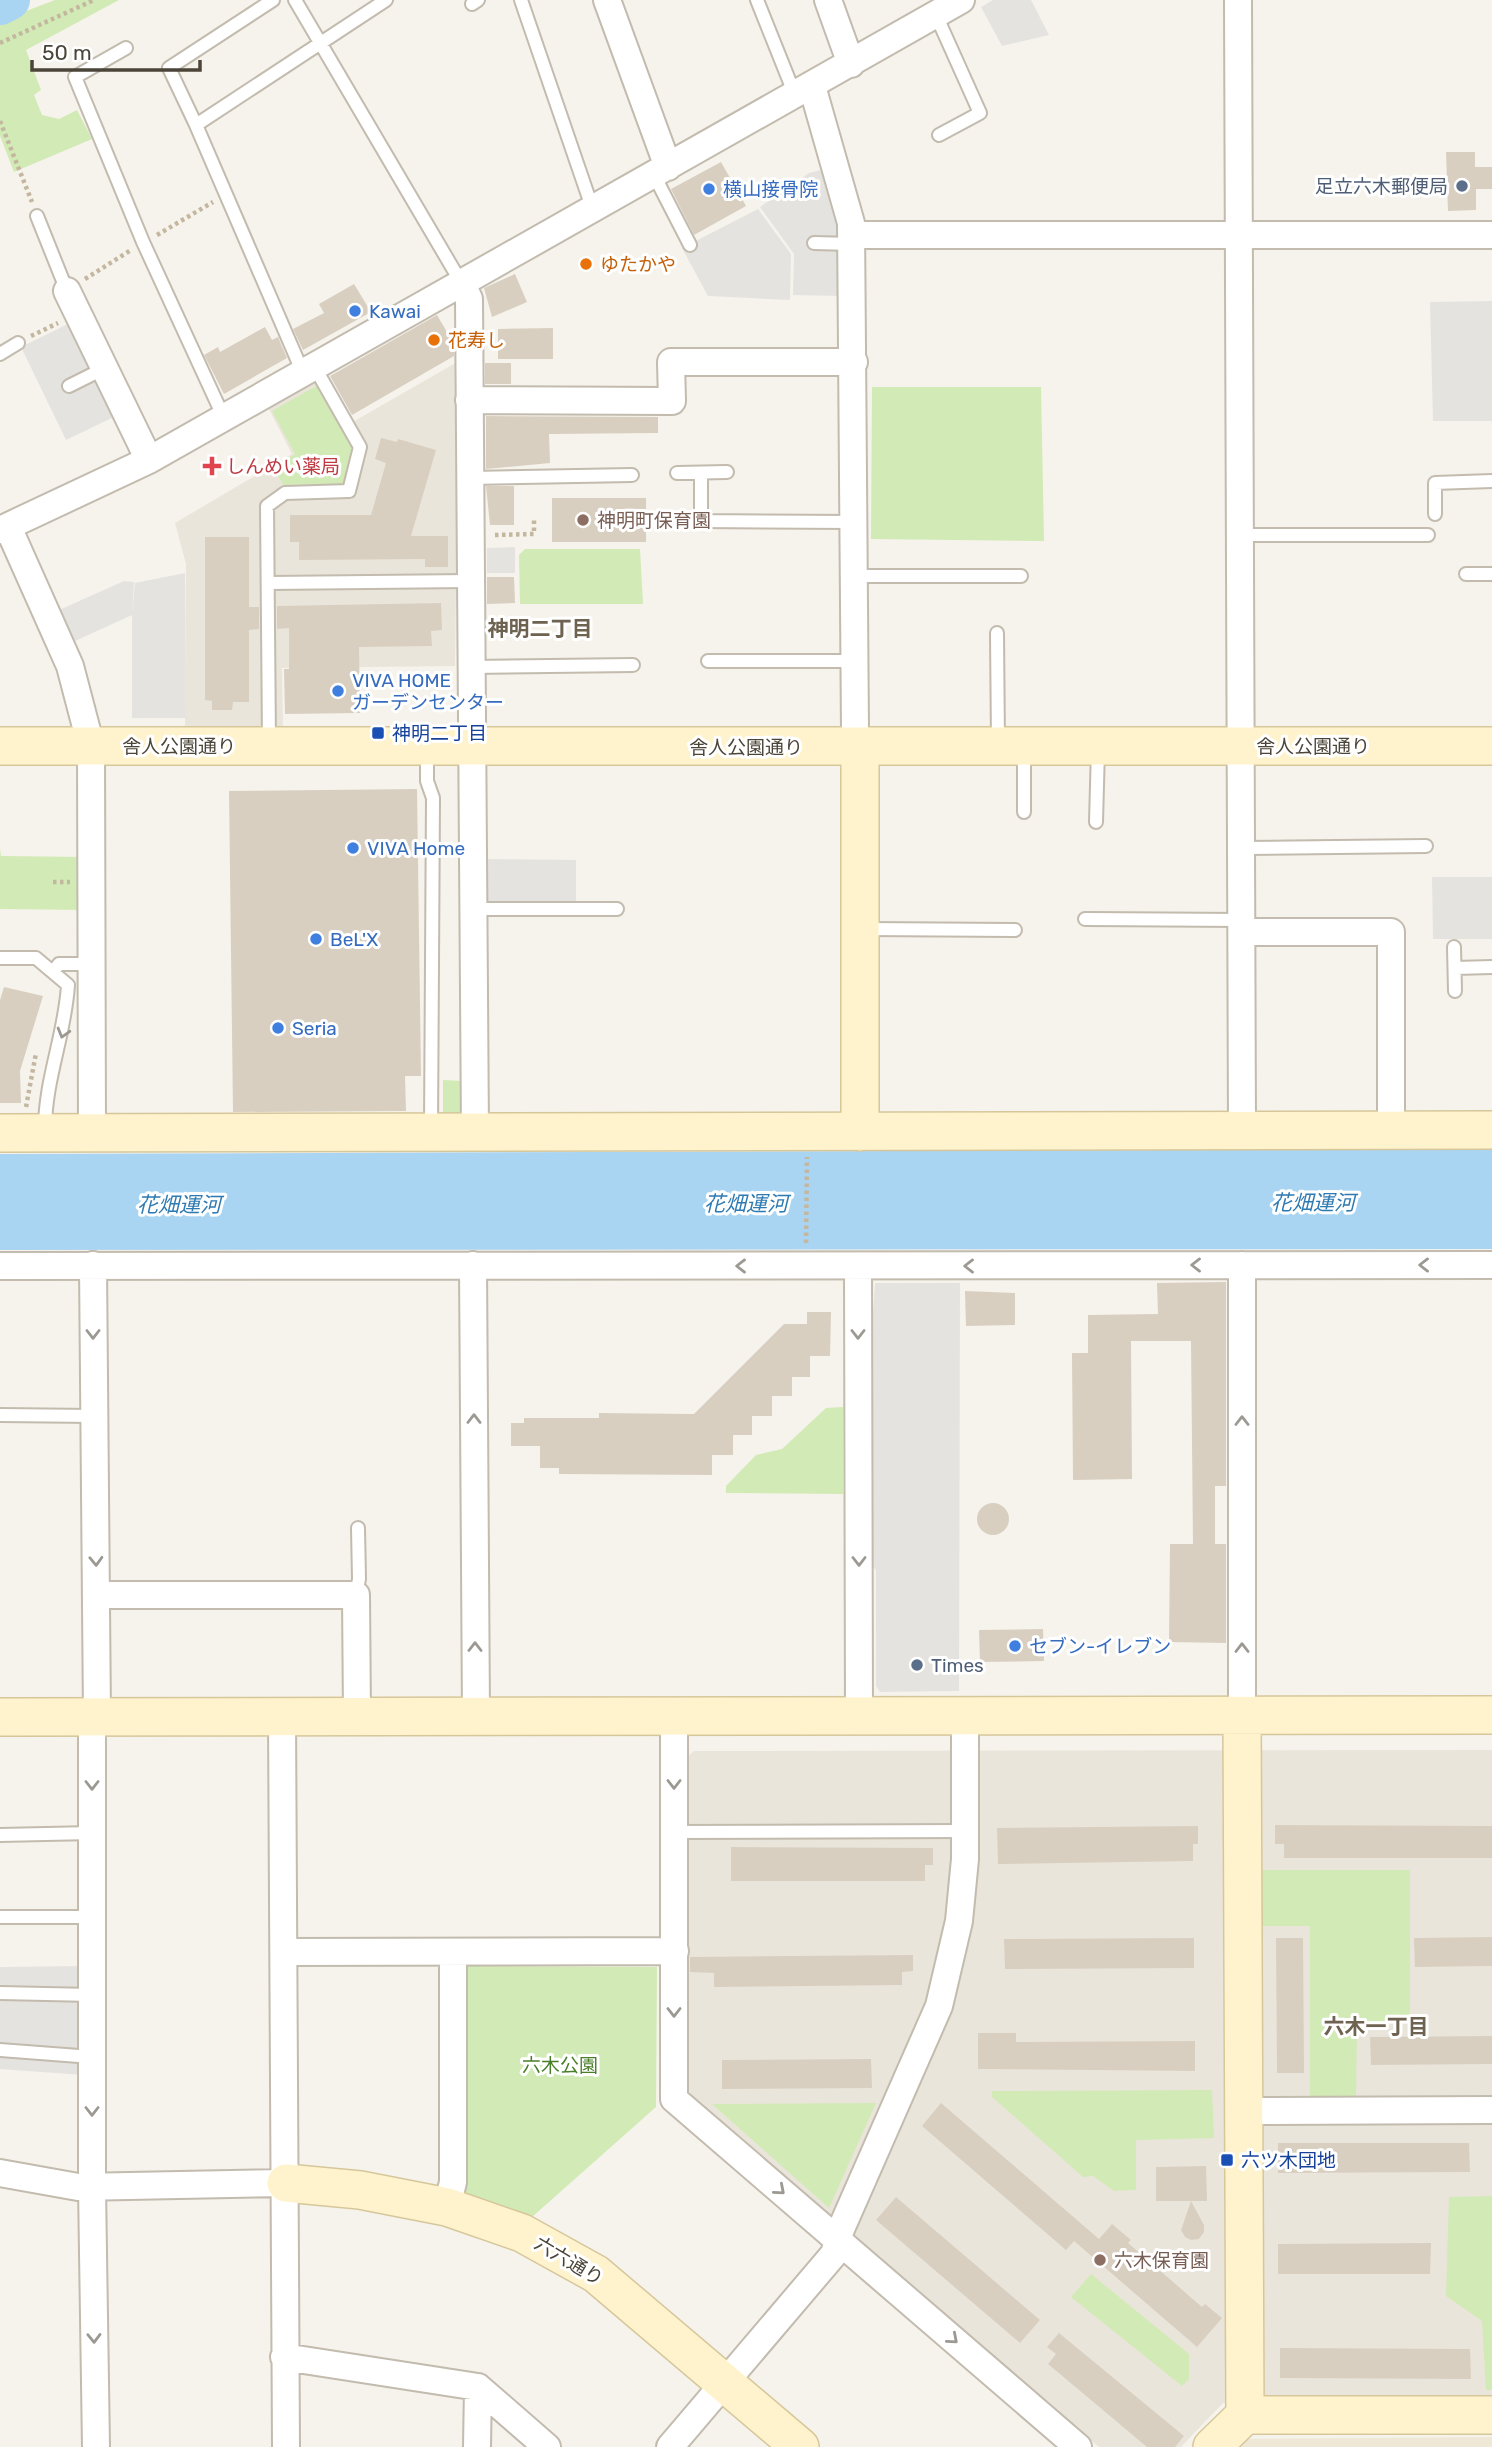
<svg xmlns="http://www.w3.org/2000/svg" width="1492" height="2447" viewBox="0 0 1492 2447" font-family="Rubik,'Noto Sans JP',sans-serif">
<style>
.residential{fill:#eae5da}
.education{fill:#efe8d6}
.green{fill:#d2eab5}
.parking{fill:#e5e3e0}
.water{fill:#a9d4f2}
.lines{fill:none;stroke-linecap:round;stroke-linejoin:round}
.river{stroke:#a9d4f2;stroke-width:40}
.building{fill:#d8cfc1}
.lane-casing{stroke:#c2bbae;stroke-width:16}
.street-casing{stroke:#c2bbae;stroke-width:30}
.secondary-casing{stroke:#d6c79b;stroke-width:40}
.path{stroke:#c4b79f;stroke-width:4.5;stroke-dasharray:3.5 3.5;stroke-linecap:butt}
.lane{stroke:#fff;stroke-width:12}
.street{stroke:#fff;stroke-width:26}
.secondary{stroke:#fff3cd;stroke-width:37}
.oneway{stroke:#9c9892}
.service-dot{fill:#5c6f8a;stroke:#fff;stroke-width:2.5}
.shop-dot{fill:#3f7fe0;stroke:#fff;stroke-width:2.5}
.food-dot{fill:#e8710a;stroke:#fff;stroke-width:2.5}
.health-dot{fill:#e0444e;stroke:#fff;stroke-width:2.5}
.education-dot{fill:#8d6e63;stroke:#fff;stroke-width:2.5}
.transit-dot{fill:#1a4fb4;stroke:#fff;stroke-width:2.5}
.labels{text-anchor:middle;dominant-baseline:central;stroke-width:6;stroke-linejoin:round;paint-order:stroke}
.service-label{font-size:19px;fill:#4e5e75;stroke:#fff;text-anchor:end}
.shop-label{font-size:19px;fill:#366cbe;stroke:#fff;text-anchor:start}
.food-label{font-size:19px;fill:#c56008;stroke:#fff;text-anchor:start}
.health-label{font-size:19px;fill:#be3a42;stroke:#fff;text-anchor:start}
.education-label{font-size:19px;fill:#785e54;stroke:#fff;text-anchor:start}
.transit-label{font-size:19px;fill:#164399;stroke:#fff;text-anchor:start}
.street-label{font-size:19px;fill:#4b4439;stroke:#fff}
.park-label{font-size:19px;fill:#4a7f2a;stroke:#fff}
.neighbourhood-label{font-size:21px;font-weight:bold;fill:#6e6250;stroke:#fff}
.water-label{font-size:21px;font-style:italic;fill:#2e7ab2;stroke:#fff}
</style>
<rect width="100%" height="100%" fill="#f6f3ec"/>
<path class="residential" d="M459,361l-4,305 -173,2 1,62h-98l1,-166 -11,-41 117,-69 -23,-45 55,-32 27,46z
M1492,1750v646l-269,7 -42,44h-82l-404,-347 -6,-9 -2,-334 7,-6z"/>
<path class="education" d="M1492,2437v10h-255l8,-8z"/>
<path class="green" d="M55,0h64l-93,50 15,40 -7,5 8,20 17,4 18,-9 15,29 -78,33 -14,-36v-115z
M320,384l34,62 -10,38 -61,1 -9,-17 21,-14 -23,-43z
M872,387h169l3,154 -173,-2z
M525,549h115l3,55h-123l-1,-49z
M0,849l1,7 84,1 1,53 -86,-1z
M443,1080l19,1 -1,36 -18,-1z
M843,1407v87l-117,-1v-7l30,-31 26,-6 44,-41z
M1258,1870h152v152l-53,1 -1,74 -46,-1v-170h-51z
M466,1966l191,1 -1,140 -124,110 -67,-23z
M1212,2090l2,48 -78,2v50l-22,1 -21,-15 -10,1 -91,-80v-6z
M876,2103l-47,105 -117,-104z
M1492,2130v260h-6l-4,-69 -36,-25 3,-99 43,-1z
M1091,2274l98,80v25l-7,7 -111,-89z"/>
<path class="parking" d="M993,0h38l18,35 -47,11 -21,-39z
M825,169l20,64 -3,63 -49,-1 1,-41 -34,-47 49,-34z
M758,209l33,45 -1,46 -82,-4 -26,-48z
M1492,301v120h-59l-3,-119z
M70,323l46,93 -50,24 -45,-93z
M515,547v26h-28v-25z
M185,573l1,145h-54v-103l-59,27 -14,-32 65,-29 10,1 -2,32 3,-31z
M484,859l92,1v42h-89l-5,-5z
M1432,877h60v62h-59z
M875,1283h85l-1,408 -79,1 -4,-6v-116l-4,-4 -1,-223z
M82,1966l1,109 -83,-6v-102z"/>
<path class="water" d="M1492,1149v100l-1492,1v-96z"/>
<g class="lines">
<path class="river" d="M0,5l10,-5"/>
</g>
<path class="building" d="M1446,152h29v15h17v22h-16v21l-28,1z
M721,162l25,44 -52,29 -23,-46z
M515,274l12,28 -35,15 -8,-29z
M354,284l17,28 -68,38 -10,-21 31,-16 -5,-9z
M437,315l17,29v12l-102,59 -22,-39z
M265,327l7,13 6,-3 9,21 -63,36 -20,-39 14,-8 2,5z
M553,328v31h-55v-30z
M485,363h26v21h-26z
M486,416l172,1v16l-109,1 1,29 -64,6z
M381,438l16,4 1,-3 38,11 -25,86h37v31h-23v-8l-126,1v-18h-9v-27h81l15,-52 -11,-4z
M486,486h28v39h-24z
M552,498h94v44h-94z
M205,537h44v70h10v22l-10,1v72h-16l-1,8h-20v-9l-7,-1z
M487,577h27l1,26 -28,1z
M441,603l1,27 -11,1 1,15 -73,1 1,66 -75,1 -1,-45h5v-41l-12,1v-23z
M417,789l4,287h-16l1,35 -173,1 -4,-321z
M4,987l39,9 -23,75 1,32h-21v-103z
M1226,1282v204h-11v58h11v99l-57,-1 1,-98h23l-2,-203h-60l1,138 -59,1 -1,-127h16v-38l70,-1 -1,-31z
M965,1291l50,2v32l-49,1z
M807,1312h24l-1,44h-20v21h-18v19h-20v20h-20v19h-19v20h-21v20l-153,-1v-6h-19v-22h-29v-23h13v-5h75v-5l95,1 90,-90h23z
M977 1519a16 16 0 1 1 32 0a16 16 0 1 1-32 0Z
M1043,1629l1,32 -64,1 -1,-32z
M1275,1825l217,1v32h-208v-14h-9z
M1198,1826v18h-5v17l-195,3 -1,-36z
M731,1847l202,1v17h-8v16h-194z
M1492,1937v29l-77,1 -1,-29z
M1194,1938v30l-189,1 -1,-30z
M1276,1938h27l1,135h-27z
M913,1955v16l-11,1v13l-188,2v-14l-24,-1v-15z
M978,2033h38v9l179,-1v30l-217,-2z
M1492,2036v28l-121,1 -1,-28z
M871,2059l1,29 -150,1v-29z
M941,2103l158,136 13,-15 19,16 -3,3 74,64 3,-3 17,14 -25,29 -123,-106 -8,9 -144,-124z
M1278,2143h191l1,29 -192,1z
M1206,2166l1,35h-16l13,24v7l-5,7 -8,1 -6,-3 -4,-7 10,-29h-35v-34z
M896,2197l144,123 -20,23 -144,-123z
M1431,2243l-1,31h-152v-30z
M1059,2333l125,103 -9,11h-28l-99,-83 8,-10 -9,-7z
M1280,2348l190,1 1,30 -191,-1z"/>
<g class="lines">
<g class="lane-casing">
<path id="lane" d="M295,0l167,284
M521,0l72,210
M757,0l38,95
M472,4l6,-4
M936,15l44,98 -41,22
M126,48l-51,29 68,165 81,176
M196,125l-27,-57 104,-68
M654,175l36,70
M37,216l30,75
M814,243l38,1
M0,354l18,-11
M303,373l-107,-248 190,-125
M69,386l34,-17
M677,473l50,-1
M701,473v48l153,1
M469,478l163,-3
M1435,514v-31l57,-2
M1241,535h187
M1466,574h26
M854,576h167
M268,583l202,-2
M997,633l1,110
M708,661h146
M469,667l164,-2
M269,742l-2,-236 18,-13 64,-2 11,-44 -46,-81
M427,749v32l6,17 -2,331
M1024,750v62
M1096,822l2,-73
M1243,848l183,-2
M475,909h142
M1085,919l158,1
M864,929l151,1
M1454,947l1,44
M0,958h36l32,27c-3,50 -23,94 -23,144
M1455,968l37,-1
M53,972l6,-8h33
M0,1415l94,1
M356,1595l3,-16 -1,-51
M674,1832l291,-1
M0,1835l92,-2
M0,1917h92
M0,1993l92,2
M0,2050l92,7"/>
</g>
<g class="street-casing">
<path id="street" d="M607,0l61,167
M828,0l23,64
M1238,0l4,1129
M812,86l39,137 4,508 2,17
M852,235h640
M462,284l7,15 6,834
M67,291l82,169
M469,400l203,1 -1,-39h183
M8,527l62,139 21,80 1,387
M0,530l149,-70 812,-460
M1244,932h147v197
M93,1265l4,452
M473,1265l3,450
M0,1266l1492,-1
M858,1266l1,450
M97,1595h259l1,121
M282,1716l4,731
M674,1716v383l404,348
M1242,1716v-451
M92,1717v470l4,260
M284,1952l391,-1
M1242,2111l250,-1
M0,2173l78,14 208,-4
M447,2207l6,-25v-229
M284,2357l194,30 69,60
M477,2447l1,-60
M670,2447l164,-193 7,-25 98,-223 20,-85 6,-62v-143"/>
</g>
<g class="secondary-casing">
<path id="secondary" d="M0,746h1492
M857,748l3,13v371
M0,1133l1492,-3
M1242,1716l3,699
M0,1717l1492,-2
M286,2183l74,7 87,17 75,26 74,41 204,173
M1212,2447l33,-32h247"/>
</g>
<path class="path" d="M0,43l94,-43
M0,121l32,81
M157,235l56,-33
M85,279l46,-29
M31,336l27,-13
M495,535l39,-1v-15
M53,882h17
M26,1107l10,-54
M806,1243l1,-86"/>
<use href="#lane" class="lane"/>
<use href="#street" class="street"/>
<use href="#secondary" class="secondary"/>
</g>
<defs><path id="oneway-chevron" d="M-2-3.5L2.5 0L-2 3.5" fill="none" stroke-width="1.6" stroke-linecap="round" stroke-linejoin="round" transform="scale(1.75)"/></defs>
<g class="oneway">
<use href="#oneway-chevron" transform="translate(63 1033) rotate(106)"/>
<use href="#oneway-chevron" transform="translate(1196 1265) rotate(180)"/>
<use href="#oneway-chevron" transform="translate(1424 1265) rotate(180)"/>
<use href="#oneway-chevron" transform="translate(741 1266) rotate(-180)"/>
<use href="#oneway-chevron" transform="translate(969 1266) rotate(-180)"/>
<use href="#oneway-chevron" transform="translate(93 1334) rotate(90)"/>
<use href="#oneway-chevron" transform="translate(858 1334) rotate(90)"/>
<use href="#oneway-chevron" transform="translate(474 1419) rotate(-90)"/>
<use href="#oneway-chevron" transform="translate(1242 1421) rotate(-90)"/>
<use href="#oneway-chevron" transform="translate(96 1561) rotate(88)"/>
<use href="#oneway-chevron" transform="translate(859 1561) rotate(90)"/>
<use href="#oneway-chevron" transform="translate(475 1647) rotate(-90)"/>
<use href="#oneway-chevron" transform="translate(1242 1648) rotate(-90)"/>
<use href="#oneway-chevron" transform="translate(674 1784) rotate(90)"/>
<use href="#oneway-chevron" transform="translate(92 1785) rotate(90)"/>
<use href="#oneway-chevron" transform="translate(674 2012) rotate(90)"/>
<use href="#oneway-chevron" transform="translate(92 2111) rotate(90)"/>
<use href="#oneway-chevron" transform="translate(780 2190) rotate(41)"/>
<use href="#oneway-chevron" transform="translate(94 2338) rotate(89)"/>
<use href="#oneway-chevron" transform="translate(953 2339) rotate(41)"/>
</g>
<g class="service-dot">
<circle cx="1462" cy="186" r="7"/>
<circle cx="917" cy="1665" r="7"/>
</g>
<g class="shop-dot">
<circle cx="709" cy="189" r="7"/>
<circle cx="355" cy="311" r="7"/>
<circle cx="338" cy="691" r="7"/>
<circle cx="353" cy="848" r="7"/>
<circle cx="316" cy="939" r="7"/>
<circle cx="278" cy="1028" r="7"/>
<circle cx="1015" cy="1646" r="7"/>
</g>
<g class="food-dot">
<circle cx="586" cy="264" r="7"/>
<circle cx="434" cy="340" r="7"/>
</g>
<path class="health-dot" d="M208.5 455.5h7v7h7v7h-7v7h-7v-7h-7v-7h7z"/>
<g class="education-dot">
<circle cx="583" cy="520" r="7"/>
<circle cx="1100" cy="2260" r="7"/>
</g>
<g class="transit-dot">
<rect x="371" y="726" width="14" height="14" rx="3.5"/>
<rect x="1220" y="2153" width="14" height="14" rx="3.5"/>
</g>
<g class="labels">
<g class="service-label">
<text x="1448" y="186">足立六木郵便局</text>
<text x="931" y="1665" text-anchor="start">Times</text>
</g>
<g class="shop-label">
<text x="723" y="189">横山接骨院</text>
<text x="369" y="311">Kawai</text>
<text x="352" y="680">VIVA HOME<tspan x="352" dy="22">ガーデンセンター</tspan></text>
<text x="367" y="848">VIVA Home</text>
<text x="330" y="939">BeL'X</text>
<text x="292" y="1028">Seria</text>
<text x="1029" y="1646">セブン-イレブン</text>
</g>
<g class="food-label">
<text x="600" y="264">ゆたかや</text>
<text x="448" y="340">花寿し</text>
</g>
<g class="health-label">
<text x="226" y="466">しんめい薬局</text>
</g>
<g class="education-label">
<text x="597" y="520">神明町保育園</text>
<text x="1114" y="2260">六木保育園</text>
</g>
<g class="transit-label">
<text x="392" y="733">神明二丁目</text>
<text x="1241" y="2160">六ツ木団地</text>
</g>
<g class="street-label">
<text x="179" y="746">舎人公園通り</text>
<text x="1313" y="746">舎人公園通り</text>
<text x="746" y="747">舎人公園通り</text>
<text transform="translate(569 2261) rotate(31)">六六通り</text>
</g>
<g class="park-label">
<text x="560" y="2065">六木公園</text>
</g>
<g class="neighbourhood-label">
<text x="540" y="628">神明二丁目</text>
<text x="1376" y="2026">六木一丁目</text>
</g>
<g class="water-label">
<text x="1313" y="1202">花畑運河</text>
<text x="746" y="1203">花畑運河</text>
<text x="179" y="1204">花畑運河</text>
</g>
</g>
<path d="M32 60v10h168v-10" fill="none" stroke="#4b4439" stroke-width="3.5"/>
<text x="42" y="60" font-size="21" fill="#4b4439" stroke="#ffffff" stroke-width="5" paint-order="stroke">50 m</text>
</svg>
